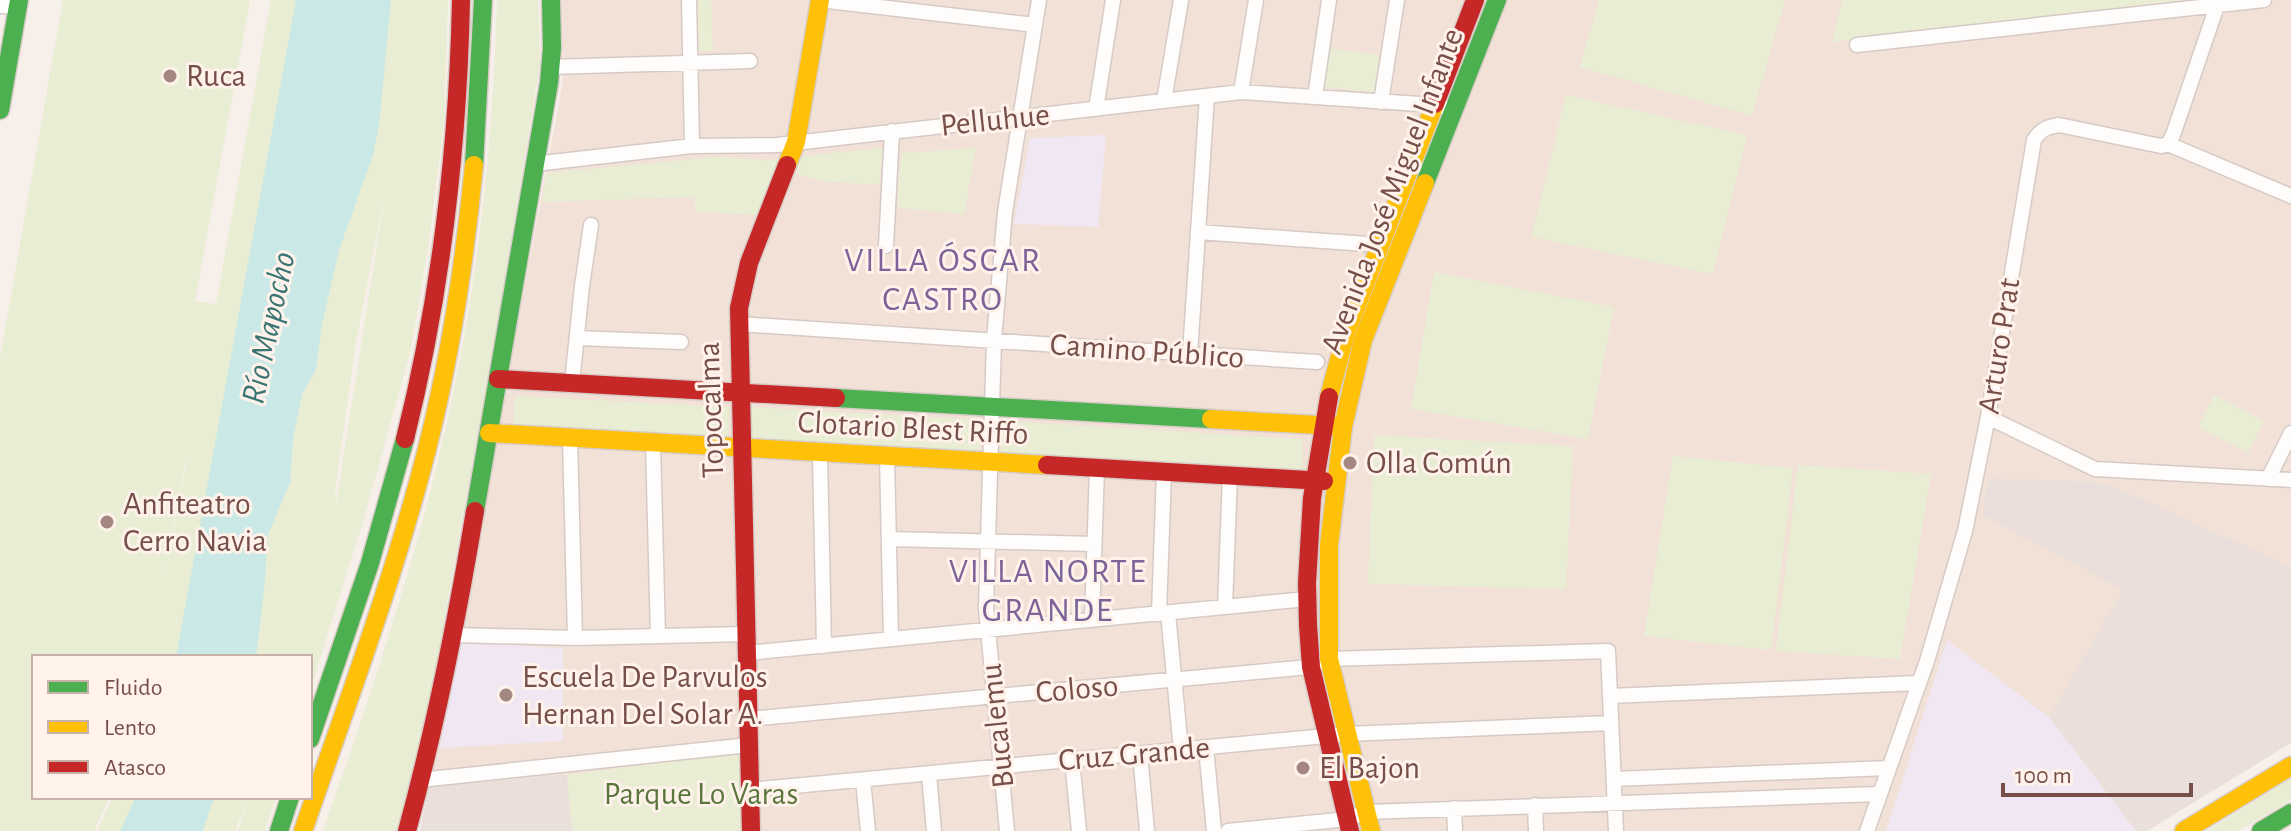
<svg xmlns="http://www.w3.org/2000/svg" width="2291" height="831" viewBox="0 0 2291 831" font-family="'Alegreya Sans',sans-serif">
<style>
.residential{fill:#f2e1d7}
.industrial{fill:#eadfda}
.education{fill:#f0e7f2}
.green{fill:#e8edd3;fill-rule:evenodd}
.water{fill:#cae9e6}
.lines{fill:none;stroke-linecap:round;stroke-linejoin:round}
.street-casing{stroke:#d6cac6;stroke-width:17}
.fast-casing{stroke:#d8ccc7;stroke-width:21}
.slow-casing{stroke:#d8ccc7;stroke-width:21}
.jam-casing{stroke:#d8ccc7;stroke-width:21}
.street{stroke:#fefdfc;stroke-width:14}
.fast{stroke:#4caf50;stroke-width:18}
.slow{stroke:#ffc107;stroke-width:18}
.jam{stroke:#c62828;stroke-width:18}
.poi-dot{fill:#a38780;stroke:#fff2ea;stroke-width:3}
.labels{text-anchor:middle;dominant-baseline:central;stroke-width:6;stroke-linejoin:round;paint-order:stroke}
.poi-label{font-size:32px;fill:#764f48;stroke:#fff2ea;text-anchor:start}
.street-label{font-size:32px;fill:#764f48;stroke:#fff2ea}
.park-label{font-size:32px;fill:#5a763d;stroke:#fff2ea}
.neighbourhood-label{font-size:34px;letter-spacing:2px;fill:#7c6499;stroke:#fff2ea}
.water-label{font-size:34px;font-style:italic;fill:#397472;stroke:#fff2ea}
</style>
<rect width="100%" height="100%" fill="#f7efe9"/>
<path class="residential" d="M562,0h1729v732l-165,99h-1706l19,-83 124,-667z"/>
<path class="industrial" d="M1988,478l118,5 185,84v176l-144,88h-11l-87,-114 74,-127 -140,-75z
M567,775l5,56h-152l9,-45z"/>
<path class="education" d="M1106,135l-8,92 -84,-3 16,-86z
M1947,640l102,77 87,114h-250z
M459,641l104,8v92l-124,7z"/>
<path class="green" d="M63,0h187l-55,301 21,3 55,-304h177l-4,122 -16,126 -17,101 -48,173 -53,168v-33h-276v140h76l-16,34h-94v-473zM386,188l-50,316 -1,-13 21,-149zM186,460h1l-35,187z
M497,0h41l2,64 -47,286 -49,270 -9,70 -35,141h-77c46,-133 93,-268 123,-405 32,-140 47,-282 51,-426z
M693,0h18l2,51h-11l-6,-3z
M1599,0h186l-33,116 -172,-49z
M1842,0h343l-353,42z
M1327,48l52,7 -5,38 -52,-7z
M1566,95l181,40 -34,139 -182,-37z
M883,148l-4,37 -59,-4 -27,-9 9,-16z
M976,148l-12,66 -67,-6 4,-55z
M717,157l61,4 -19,54 -64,-3v-15l-153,5 4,-29z
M1434,272l180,35 -26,132 -177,-30z
M2214,395l50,26 -16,32 -50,-26z
M515,396l214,11 -1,35 -215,-13z
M751,407l227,13 1,37 -231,-14z
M1003,421l300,18 -1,33 -302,-14z
M1374,435l199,11 -7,143 -198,-5z
M1673,456l120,12 -22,182 -127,-14z
M1798,465l133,9 -31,185 -124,-8z
M733,753l7,3 2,75h-170l-5,-56z
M2291,778v22l-53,31h-31z
M113,797h163l-11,34h-27l10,-33 -13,33h-138z"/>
<path class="water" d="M296,0h95l-12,125 -6,30 -34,95 -18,79 -5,41 -14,24 -9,45 -3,44 -22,51 -4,57 -8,66h-80z
M136,797h78l-11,34h-83z"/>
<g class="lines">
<g class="street-casing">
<path id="street" d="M689,0l3,146
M819,0l216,25
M0,6l17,1
M1857,45l407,-45
M550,67l200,-6
M1241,92l15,-92
M1315,97l14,-97
M1164,101l17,-101
M1381,102l16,-102
M1096,109l17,-109
M2168,144l123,52
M534,164l158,-18 85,-1 464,-53 194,13 20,5
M1198,232l183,13
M886,246l6,-115
M738,324l579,38
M577,338l104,4
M1190,353l17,-257
M572,383l10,-97 9,-61
M1988,417l107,52 196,11
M570,438l5,200
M653,444l5,192
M820,453l4,193
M887,457l4,182
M2268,479l23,-46
M889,539l205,5
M1225,607l5,-132
M1168,613l13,137
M1159,614l5,-142
M1092,620l5,-152
M454,635l121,3 171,-4
M747,653l560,-54
M1610,696l308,-13
M748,719l561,-52 20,-8 279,-8 8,180
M1206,748l8,83
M1140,754l7,77
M1072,760l7,71
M929,774l5,57
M1614,779l274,-11
M420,780l329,-35
M863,780l5,51
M750,790l597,-56 264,-11
M1535,805l1,26
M1454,808l1,23
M1007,831l-21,-223 8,-268 11,-128 34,-212
M1228,831l120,-12 18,-7 513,-18
M1867,831l60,-170 38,-130 23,-114 46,-277c7,-11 13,-13 25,-15l102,21 7,-2 5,-9 46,-135"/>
</g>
<g class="fast-casing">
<path id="fast" d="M0,110l19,-110
M474,165l9,-165
M1425,183l72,-183
M836,398l375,21
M475,511l74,-428 3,-35 -1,-48
M310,739l60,-176 35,-124
M279,831l11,-34
M2261,831l30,-18"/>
</g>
<g class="slow-casing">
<path id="slow" d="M787,165l9,-23 24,-142
M1329,397l17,-64 89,-229
M1211,419l125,7
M489,433l558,32
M303,831c44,-128 92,-255 125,-386 23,-92 37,-186 46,-280
M1371,831l-42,-172v-114l14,-118 20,-87 62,-157
M2184,831l107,-65"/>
</g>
<g class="jam-casing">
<path id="jam" d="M1435,104l40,-104
M498,379l338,19
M1329,397l-17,101 -5,85 1,42 3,42 39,164
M405,439c36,-144 53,-290 56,-439
M1047,465l277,16
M407,831c29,-106 50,-212 68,-320
M751,831l-12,-523 10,-45 38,-98"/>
</g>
<use href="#street" class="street"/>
<use href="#fast" class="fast"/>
<use href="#slow" class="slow"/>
<use href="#jam" class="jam"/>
</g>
<g class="poi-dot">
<circle cx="170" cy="76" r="8"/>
<circle cx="1350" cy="463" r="8"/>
<circle cx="107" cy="522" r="8"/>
<circle cx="506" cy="695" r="8"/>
<circle cx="1303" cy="768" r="8"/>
</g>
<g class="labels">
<g class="poi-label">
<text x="186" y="76">Ruca</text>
<text x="1366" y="463">Olla Común</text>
<text x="123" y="504">Anfiteatro<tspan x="123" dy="37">Cerro Navia</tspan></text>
<text x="522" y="677">Escuela De Parvulos<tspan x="522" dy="37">Hernan Del Solar A.</tspan></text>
<text x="1319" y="768">El Bajon</text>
</g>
<g class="street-label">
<text transform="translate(995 120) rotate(-6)">Pelluhue</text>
<text transform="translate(1392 191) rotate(-69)">Avenida José Miguel Infante</text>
<text transform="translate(1999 346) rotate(-81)">Arturo Prat</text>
<text transform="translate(1147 351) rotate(4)">Camino Público</text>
<text transform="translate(711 410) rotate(-92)">Topocalma</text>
<text transform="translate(913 428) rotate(3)">Clotario Blest Riffo</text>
<text transform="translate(1077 689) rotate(-5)">Coloso</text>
<text transform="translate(997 726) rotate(-96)">Bucalemu</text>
<text transform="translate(1134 754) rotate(-5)">Cruz Grande</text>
</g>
<g class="park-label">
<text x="701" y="794">Parque Lo Varas</text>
</g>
<g class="neighbourhood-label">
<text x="943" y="261">VILLA ÓSCAR<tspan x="943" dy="39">CASTRO</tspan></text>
<text x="1048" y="572">VILLA NORTE<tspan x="1048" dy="39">GRANDE</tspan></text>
</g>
<g class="water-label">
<text transform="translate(269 328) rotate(-78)">Río Mapocho</text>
</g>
</g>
<rect x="32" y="655" width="280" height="144" fill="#fff2ea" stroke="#c8b1a9" stroke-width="2"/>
<rect x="48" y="681" width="40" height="12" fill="#4caf50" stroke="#c8b1a9" stroke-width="2"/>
<text x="104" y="695" font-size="24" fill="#764f48">Fluido</text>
<rect x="48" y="721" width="40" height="12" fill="#ffc107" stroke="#c8b1a9" stroke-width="2"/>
<text x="104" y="735" font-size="24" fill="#764f48">Lento</text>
<rect x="48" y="761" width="40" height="12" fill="#c62828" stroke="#c8b1a9" stroke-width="2"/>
<text x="104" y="775" font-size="24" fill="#764f48">Atasco</text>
<path d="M2003 783v12h188v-12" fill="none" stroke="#764f48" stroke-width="4"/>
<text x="2015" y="783" font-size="24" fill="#764f48" stroke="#fff2ea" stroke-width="6" paint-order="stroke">100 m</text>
</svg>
